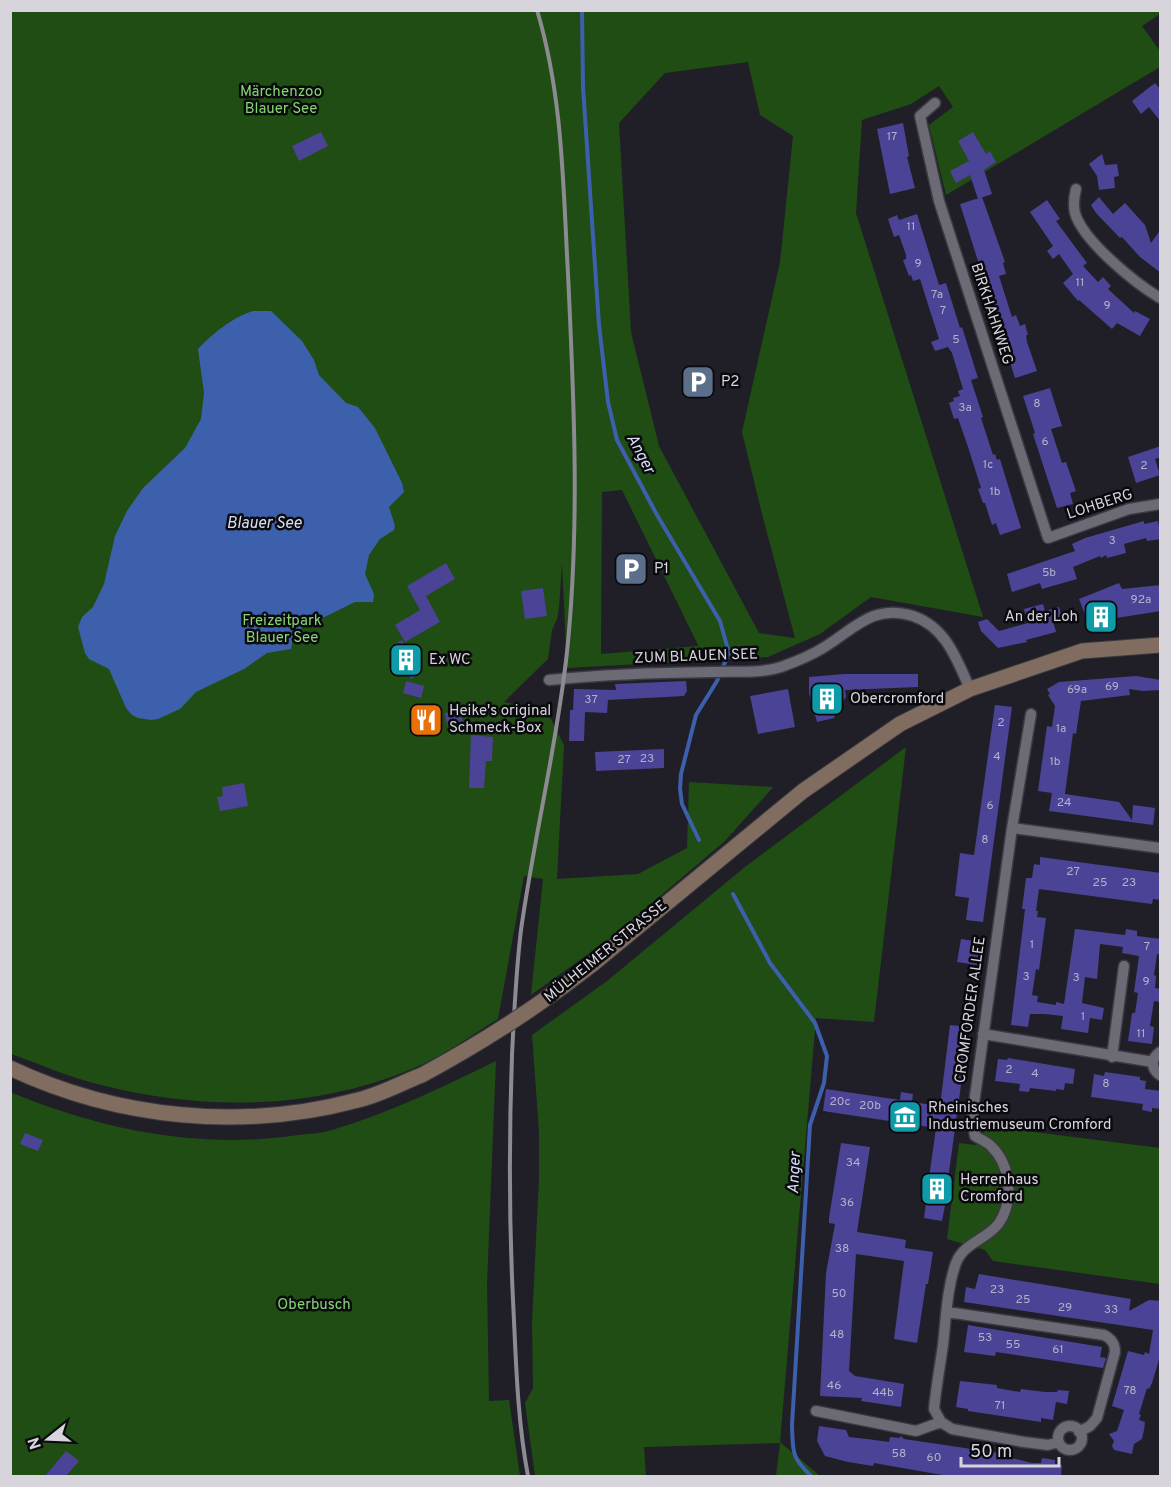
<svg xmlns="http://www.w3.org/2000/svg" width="1171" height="1487" viewBox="0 0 1171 1487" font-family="Overpass,sans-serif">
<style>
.green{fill:#1f4d13;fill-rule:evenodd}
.water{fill:#3d60ad}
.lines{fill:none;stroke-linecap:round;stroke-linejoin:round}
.stream{stroke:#3d60ad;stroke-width:4}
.building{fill:#4b4395}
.street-casing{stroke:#3b3a41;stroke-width:13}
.secondary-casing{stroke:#3b3a41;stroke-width:17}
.street{stroke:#6c6a74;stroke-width:10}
.secondary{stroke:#806d60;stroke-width:15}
.rail{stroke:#8d8b92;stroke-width:4}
.secondary-bridge-casing{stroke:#3b3a41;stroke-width:17;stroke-linecap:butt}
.secondary-bridge{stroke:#806d60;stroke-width:15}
.labels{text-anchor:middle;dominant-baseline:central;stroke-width:5;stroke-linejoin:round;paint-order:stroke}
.number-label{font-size:12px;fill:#b4b0ca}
.park-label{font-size:15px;fill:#84d671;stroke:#0a090d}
.street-label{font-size:15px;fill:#d7d5db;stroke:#0a090d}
.poi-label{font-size:15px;fill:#d7d5db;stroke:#0a090d;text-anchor:start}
.water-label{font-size:16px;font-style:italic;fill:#d5e0f6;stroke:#0a090d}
</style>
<rect width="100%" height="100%" fill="#201f27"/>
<path class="green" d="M11,11h1149v3l-18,12 18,25v16l-214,128 -17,-70 24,-18 -14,-21 -28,18 -49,16 -6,93 127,404 -112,-20 -51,37 -52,23 -201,11 -5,-104 -3,44 -2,11 -5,11 -4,29 -44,43 43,9 17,34 -7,134 81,-5 49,-26 2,-66 84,5 -48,54 -113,96 -81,58 12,-116 -19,-3 -26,143c-25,15 -49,33 -75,45 -100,46 -216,48 -322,21 -31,-7 -61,-21 -90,-31zM748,62l12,53 33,21 -13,126 -38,170 20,82 33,124 -36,-5 -100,-187 -28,-114 -12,-209 46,-50zM622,490l76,155v1l-97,8 1,-162z
M906,747l-32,275 -58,-4 -36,424 40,34h-44l4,-33 -136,4 2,29h-111l-10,-73 8,-15 -1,-66 7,-143v-47l-7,-97 75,-54 138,-114z
M496,1061l-9,223 2,117 20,-1 11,76h-509l-1,-384c89,37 186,57 281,44 13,-2 28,-2 41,-6 57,-17 111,-43 164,-69z
M987,1126l173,22v136l-167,-23 -8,-11 -38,-11 12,-96 17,2z"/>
<path class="water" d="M253,311h18l31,30 12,19 5,15 27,28 12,4 17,21 27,55 2,9 -15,15 6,19 -1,4 -14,9 -11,16 -4,19 9,20 -1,8h-18l-57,28 -5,6 -2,13 -24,4 -23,16 -48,23 -16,17 -22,10 -7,1 -13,-2 -6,-3 -6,-7 -17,-39 -20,-10 -4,-6 -7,-26 4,-10 11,-10 11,-23 11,-48 12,-25 16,-23 42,-40 16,-29 3,-26 -6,-44c14,-15 35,-32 55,-38z"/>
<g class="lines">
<path class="stream" d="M582,10l1,77 16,238 9,77 9,38 40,75 63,106 9,32 -12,28 -21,34 -15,59 -1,15 2,15 17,36
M733,894l37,69 45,60 12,33 -3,27 -14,42 -18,300c1,27 -1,32 19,51"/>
</g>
<path class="building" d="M1155,83l6,7v32l-12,-15 -8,7 -9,-13z
M903,123l6,33 -2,1 8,31 -25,6 -13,-65z
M321,132l7,14 -29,15 -7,-15z
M973,132l13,22 4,-3 6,11 -12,8 8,24 -14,5 -8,-24 -14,8 -6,-12 19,-10 -11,-20z
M1102,154l3,11 12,-1 2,12 -5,1 1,11 -16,2 -2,-14 -8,-12z
M982,197l23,65 -2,1 3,11 -7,2 13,41 4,-2 4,11 5,-2 3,11h-2l1,7 10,29 -22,7 -55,-174z
M1099,197l14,17 12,-11 20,22 6,18 10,-14v44l-21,-16 -18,-20 -2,1 -24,-25 -5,-8z
M1047,200l13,19 -4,2 31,42 -4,3 15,16 5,-5 8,9 -3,3 26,24 1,-2 15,8 -10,17 -23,-13 -5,6 -33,-29 -1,1 -15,-18 10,-9 -14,-20 -6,5 -6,-8 6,-5 -23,-34z
M917,214l22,71 7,-2 14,45 2,-1 16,51 -7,2 12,37 -2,1 12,37 2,-1 2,6 3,-1 21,69 -21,7 -4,-12 -4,2 -7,-22h-2l-5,-14 3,-1 -13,-41 -10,-29 -4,1 -5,-16 5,-2 -1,-3 7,-2 -2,-5 5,-2 -11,-36 -4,-6 -13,4 -4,-9 8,-3 -19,-60 -7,2 -2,-6 -2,1 -6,-16 3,-1v-4l-7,-20 -5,2 -6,-18 9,-4 2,5z
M1050,388l12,38 -11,3 11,34 4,-1 10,29 -6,2 3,11 -16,4 -24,-74 2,-1 -12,-37z
M1161,446v11l-6,2 5,16 -24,8 -8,-26z
M1144,521v3l14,-3 3,18 -14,2 -1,-3 -22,6 2,9 -19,5 -1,-3 -5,3 -1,-2 -27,11 4,12 -35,10 -2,-6 -28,9 -5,-18 68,-23 -3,-7 13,-6z
M446,563l9,16 -29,17 14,26 -35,20 -10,-17 25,-15 -13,-24z
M1119,583l3,6 39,-4v26l-45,7 2,5 -26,10 -13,-34z
M543,588l4,28 -22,3 -4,-28z
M1043,604l2,7 14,-4 3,11 -9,3 3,11 -30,8 1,2 -29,6 -17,-17 -3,-9 9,-3 12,12 29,-8 -4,-14z
M402,640l19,33 -10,6 -20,-33z
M844,674h74v13l-73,3 1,7 -8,10 -4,11 -17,4 -8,-29v-16z
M1136,676l25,4v10l-18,1 -14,-2 1,6 -49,6 -5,33 -3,-1 -8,61 54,8 13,18 1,-15 22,3 -2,17 -104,-14 3,-18 -14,-2 9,-65 5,1 3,-21 -7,-11 2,-1 -3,-5 12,-7z
M406,681l18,5 -3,12 -18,-5z
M686,681l1,10 -3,5 -76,4 -1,13 -22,-1 -1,29h-15l1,-31h3l1,-21 42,1 -1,-6z
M788,689l7,38 -37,7 -8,-38z
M995,705l17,2 -29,215 -17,-2 3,-22 -14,-2 5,-43 14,2z
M461,711l2,13 -16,2 -2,-13z
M471,735l22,2 -1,24h-6l-2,27h-15z
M664,749v19l-68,3 -1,-19z
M244,783l4,23 -28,5 -3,-14 6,-1 -1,-9z
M1040,857l121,16v27l-8,-1 -1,5 -113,-15 -3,22h2l-1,6 9,1 -7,52 -3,-1 -4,26 6,1 -1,6 19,3v-3l8,2 11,-75 50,6 1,-6 11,2v5l24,3v16l-4,-1 -3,21 2,1 -1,12 6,1v8l-1,5 -6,-1 -4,25 4,1 -2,17 -24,-3 4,-28h3l3,-20 -4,-1 5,-36 -17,-3 1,-6 -23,-3 -3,35 -12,-2 -3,26 22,5 -2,12 -12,-2 -2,15 -27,-4 2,-13 -18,-2h-15l-2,13 -17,-2 14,-116h-3l4,-31h6l2,-14 6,1z
M961,939l20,3 -4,23 -20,-3z
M950,1025l19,2 -20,145v13l-7,36 -18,-3 3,-22 -4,-1 2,-17h4l7,-50 -113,-17 3,-22 74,11 1,-8 12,2 -1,8 28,4z
M1008,1058l67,11 -2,15 -8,-1 -1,7 -8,-1v2l-26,-3 -1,4 -10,-1 1,-7 -25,-3 3,-22 9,1z
M1105,1072l35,5v3l6,1 -1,8 16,2v18l-9,-1v4l-10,-2 1,-6 -52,-7 3,-23 10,2z
M25,1133l18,7 -5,11 -18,-7z
M841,1143l29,4 -13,85 44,7 5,1 -1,8 28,4 -5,32h-2l-9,59 -23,-4 10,-78 -48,-7 -7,117 6,5 49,8 -3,23 -40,-6 1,-3 -42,-2 6,-123 9,-49 -6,-1v-5z
M979,1274l152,25 -2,12 20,-11 12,1v52l-9,30 -3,6 -2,-1 -8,26 2,1 -2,5 6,2 -1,8 -2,9 -8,5 -2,10 -18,-4 -2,-4 2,-5 -5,-7 8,-3 7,-21 -12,-4 16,-55 16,4 1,-3 4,2 4,-24 -189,-28 2,-15 9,2z
M968,1325l134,22 -2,10 6,1 -3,10 -107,-16 -1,4 -31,-4z
M960,1381l37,4v3l23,4 1,-3 24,3h12l1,-2 11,1 -2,13 -11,-2 -3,18 -12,-2v4l-73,-11v-2l-12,-2z
M819,1426l27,4 3,7 18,2 22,3 1,-5 9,1 2,-2 3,3 108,16v3l20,5h9l1,-5 13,2v4l7,1 -1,11h-113l-74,-13 -1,3 -25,-4 -23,-6 -8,-15z
M66,1451l13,10 -13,15h-21z"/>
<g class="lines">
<g class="street-casing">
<path id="street" d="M935,103l-15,13 19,85 109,337 81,-29 31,-5
M1076,189c-2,8 -3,16 -1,24 8,28 60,70 85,85
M549,680c55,-6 110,-7 164,-8 22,-1 47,2 68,-5 14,-5 29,-11 42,-19 30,-18 50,-45 90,-32 33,11 44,44 57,73
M1031,714l-19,114 -40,290 3,18c5,3 12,6 16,10 20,19 23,55 8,77 -12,17 -35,19 -43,40 -9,25 -10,55 -13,82 -3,21 -7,43 -9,64l7,13 11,7 72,13 24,3 11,-3
M1012,828l148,20
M983,1034l170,28
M1160,1052c-10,7 -9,17 0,23
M1112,1057l12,-91
M947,1312l157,23c8,4 11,9 11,17l-18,66 -7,8 -11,6
M816,1411l100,20 25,-9
M1058 1438a12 12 0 1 1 24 0a12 12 0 1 1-24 0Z"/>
</g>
<g class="secondary-casing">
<path id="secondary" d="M594,963l209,-172 97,-67 70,-35 112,-38 78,-6
M10,1068c108,51 233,63 348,32 22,-5 43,-17 64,-25"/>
</g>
<use href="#street" class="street"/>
<use href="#secondary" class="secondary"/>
<path class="rail" d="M528,1476c-11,-58 -12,-117 -15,-176 -4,-82 -4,-163 -1,-245 2,-42 4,-84 9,-125 13,-93 36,-185 46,-278 13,-125 7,-252 1,-378 -5,-89 -5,-177 -31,-264"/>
<g class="secondary-bridge-casing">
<path id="secondary-bridge" d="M422,1075c63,-34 116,-68 172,-112"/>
</g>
<use href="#secondary-bridge" class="secondary-bridge"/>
</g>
<defs>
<g id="parking-square" transform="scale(1.725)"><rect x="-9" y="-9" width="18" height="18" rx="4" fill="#5c6f8a" stroke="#0a090d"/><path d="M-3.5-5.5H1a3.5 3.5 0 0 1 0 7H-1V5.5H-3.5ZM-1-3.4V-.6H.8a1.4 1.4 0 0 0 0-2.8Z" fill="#fff"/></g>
<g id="building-square" transform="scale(1.725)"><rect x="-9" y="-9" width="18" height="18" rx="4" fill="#0f9aa8" stroke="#0a090d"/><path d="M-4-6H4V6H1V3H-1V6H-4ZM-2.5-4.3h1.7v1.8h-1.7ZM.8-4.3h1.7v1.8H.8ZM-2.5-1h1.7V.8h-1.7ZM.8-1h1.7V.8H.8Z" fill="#fff"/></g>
<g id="restaurant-square" transform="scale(1.725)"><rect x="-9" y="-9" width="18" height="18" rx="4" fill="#e8710a" stroke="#0a090d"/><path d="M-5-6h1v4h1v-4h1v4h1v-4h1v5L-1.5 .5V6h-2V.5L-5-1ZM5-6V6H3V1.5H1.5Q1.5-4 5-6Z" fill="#fff"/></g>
<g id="museum-square" transform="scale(1.725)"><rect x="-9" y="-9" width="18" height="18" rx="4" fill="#0f9aa8" stroke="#0a090d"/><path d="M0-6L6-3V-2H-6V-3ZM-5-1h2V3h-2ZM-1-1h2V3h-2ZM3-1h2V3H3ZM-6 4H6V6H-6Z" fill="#fff"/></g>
</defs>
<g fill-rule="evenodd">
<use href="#parking-square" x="698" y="382"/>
<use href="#parking-square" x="631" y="569"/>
<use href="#building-square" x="1101" y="617"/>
<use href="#building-square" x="406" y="660"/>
<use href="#building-square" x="827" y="699"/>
<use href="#restaurant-square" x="426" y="720"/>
<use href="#museum-square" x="905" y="1117"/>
<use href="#building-square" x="937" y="1189"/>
</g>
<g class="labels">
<g class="number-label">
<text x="892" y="137">17</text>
<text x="911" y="227">11</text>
<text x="918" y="264">9</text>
<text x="1080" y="283">11</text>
<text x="937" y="295">7a</text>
<text x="1107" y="306">9</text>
<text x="943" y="311">7</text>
<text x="956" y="340">5</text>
<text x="1037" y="404">8</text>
<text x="965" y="408">3a</text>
<text x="1045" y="442">6</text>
<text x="988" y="465">1c</text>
<text x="1144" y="466">2</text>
<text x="995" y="492">1b</text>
<text x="1112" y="541">3</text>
<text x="1049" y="573">5b</text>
<text x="1141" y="600">92a</text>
<text x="1112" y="687">69</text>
<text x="1077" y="690">69a</text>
<text x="591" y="700">37</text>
<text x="1001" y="723">2</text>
<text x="1061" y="729">1a</text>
<text x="997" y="757">4</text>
<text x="647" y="759">23</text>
<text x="624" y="760">27</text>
<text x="1055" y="762">1b</text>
<text x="1064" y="803">24</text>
<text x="990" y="806">6</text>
<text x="985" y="840">8</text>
<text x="1073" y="872">27</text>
<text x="1100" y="883">25</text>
<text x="1129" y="883">23</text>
<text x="1032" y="945">1</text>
<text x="1147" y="947">7</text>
<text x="1026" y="977">3</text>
<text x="1076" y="978">3</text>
<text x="1146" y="982">9</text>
<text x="1083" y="1017">1</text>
<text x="1141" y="1034">11</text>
<text x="1009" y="1070">2</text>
<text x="1035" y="1074">4</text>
<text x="1106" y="1084">8</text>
<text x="840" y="1102">20c</text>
<text x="870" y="1106">20b</text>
<text x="853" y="1163">34</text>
<text x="847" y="1203">36</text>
<text x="842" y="1249">38</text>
<text x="997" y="1290">23</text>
<text x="839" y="1294">50</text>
<text x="1023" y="1300">25</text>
<text x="1065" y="1308">29</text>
<text x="1111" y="1310">33</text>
<text x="837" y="1335">48</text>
<text x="985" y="1338">53</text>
<text x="1013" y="1345">55</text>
<text x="1058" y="1350">61</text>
<text x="834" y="1386">46</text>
<text x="1130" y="1391">78</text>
<text x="883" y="1393">44b</text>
<text x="1000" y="1406">71</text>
<text x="899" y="1454">58</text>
<text x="934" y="1458">60</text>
</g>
<g class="park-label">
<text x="281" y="92">Märchenzoo<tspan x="281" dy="17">Blauer See</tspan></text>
<text x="282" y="621">Freizeitpark<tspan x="282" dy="17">Blauer See</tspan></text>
<text x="314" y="1305">Oberbusch</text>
</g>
<g class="street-label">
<text transform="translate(991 314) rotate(72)">BIRKHAHNWEG</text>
<text transform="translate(1100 505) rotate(-18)">LOHBERG</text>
<text transform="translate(696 657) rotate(-2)">ZUM BLAUEN SEE</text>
<text transform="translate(606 952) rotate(-39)">MÜLHEIMER STRASSE</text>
<text transform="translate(971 1010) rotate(-82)">CROMFORDER ALLEE</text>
</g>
<g class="poi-label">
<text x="721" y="382">P2</text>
<text x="654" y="569">P1</text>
<text x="1078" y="617" text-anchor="end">An der Loh</text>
<text x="429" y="660">Ex WC</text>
<text x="850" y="699">Obercromford</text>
<text x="449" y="711">Heike's original<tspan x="449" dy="17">Schmeck-Box</tspan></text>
<text x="928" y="1108">Rheinisches<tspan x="928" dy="17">Industriemuseum Cromford</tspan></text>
<text x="960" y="1180">Herrenhaus<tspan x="960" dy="17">Cromford</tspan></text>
</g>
<g class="water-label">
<text transform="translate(640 454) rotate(62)">Anger</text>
<text x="264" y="524">Blauer See</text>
<text transform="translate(795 1173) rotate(-87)">Anger</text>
</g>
</g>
<rect width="1171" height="1487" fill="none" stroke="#d7d5db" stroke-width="24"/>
<g transform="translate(48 1439) rotate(252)" stroke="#0a090d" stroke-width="4.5" paint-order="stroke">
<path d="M0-4.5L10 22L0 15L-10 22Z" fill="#d7d5db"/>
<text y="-9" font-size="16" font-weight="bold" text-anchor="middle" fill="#d7d5db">N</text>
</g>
<path d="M961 1457v9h98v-9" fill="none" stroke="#d7d5db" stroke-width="3"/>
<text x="970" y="1457" font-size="18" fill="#d7d5db" stroke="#0a090d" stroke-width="4.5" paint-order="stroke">50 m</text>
</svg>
